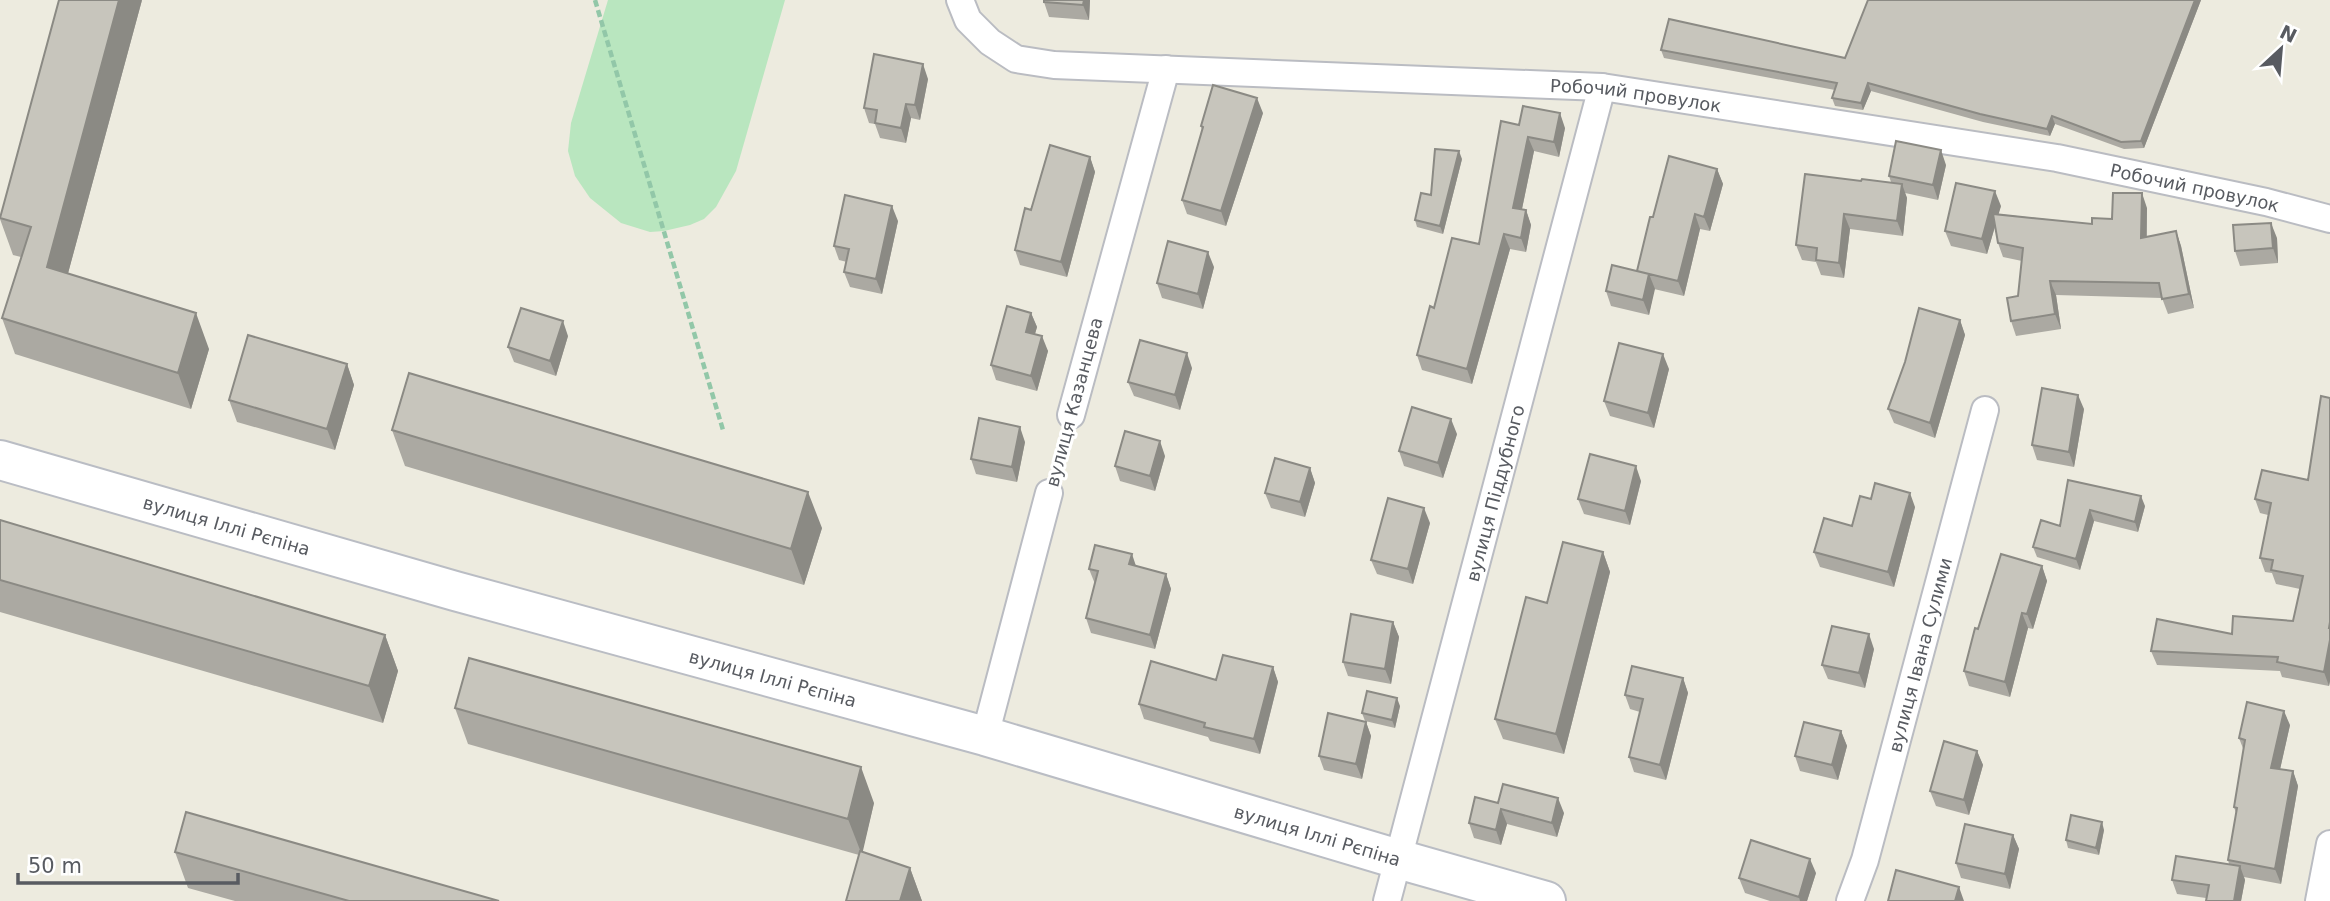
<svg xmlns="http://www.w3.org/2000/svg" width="2330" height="901" viewBox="0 0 2330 901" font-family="'DejaVu Sans',sans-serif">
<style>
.green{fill:#b9e6bf}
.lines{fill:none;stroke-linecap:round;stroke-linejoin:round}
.street-casing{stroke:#babcc2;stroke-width:30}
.secondary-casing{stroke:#babdc4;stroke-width:42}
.path{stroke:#92c7a8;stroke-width:4.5;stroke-dasharray:7 3.5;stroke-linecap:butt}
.street{stroke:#fff;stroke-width:26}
.secondary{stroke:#fff;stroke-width:38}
.wall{fill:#aba9a2}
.shaded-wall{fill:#8b8a84}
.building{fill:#c7c5bc;stroke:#8b8a84;stroke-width:2}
.labels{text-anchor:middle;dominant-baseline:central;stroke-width:6;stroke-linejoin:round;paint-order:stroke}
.street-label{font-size:18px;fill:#585b61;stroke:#fff}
</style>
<rect width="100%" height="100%" fill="#edebdf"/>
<path class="green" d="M608,0h177l-49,171 -20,36 -12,12 -14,6 -26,6 -14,1 -29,-9 -31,-25 -15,-22 -7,-25 3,-28z"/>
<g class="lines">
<g class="street-casing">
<g id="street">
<path id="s1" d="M960,0l8,20 22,22 26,17 38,6 548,22 455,71 209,44 64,17"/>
<path d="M1071,415l95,-346"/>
<path d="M985,736l64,-243"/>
<path id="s2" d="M1387,901l215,-814"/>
<path id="s3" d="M1850,901l15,-41 120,-450"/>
<path d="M2319,901l11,-57"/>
</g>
</g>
<g class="secondary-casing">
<g id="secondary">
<path id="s4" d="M0,460l455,131 530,145 413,123 148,42"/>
</g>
</g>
<path class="path" d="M595,0l128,430
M1056,468l8,-29"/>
<use href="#street" class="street"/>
<use href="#secondary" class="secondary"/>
</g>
<path class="wall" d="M142,0l-74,273 141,76 -18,60 -176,-55 -13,-36 19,-61 -8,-2 -13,-36z
M1090,0l-1,20 -40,-3 -5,-15z
M1868,0h333l-57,148 -20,1 -69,-25 -5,12 -67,-14 -112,-31 -8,19 -28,-4 -3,-8 3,-8 -171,-32 -3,-8 184,8z
M928,79l-8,41 -9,-2 -5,25 -26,-5 -5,-14 -6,-1 -5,-15z
M1263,113l-37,113 -39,-12 -5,-14 20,-70 -1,-4z
M1519,125l46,3 -6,29 -25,-6 -12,58 4,1 5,15 -5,27 -16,-3 -38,135 -50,-14 -5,-15 17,-47 45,-64z
M1090,157l5,15 -28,105 -47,-12 -5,-15 16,-40z
M1462,159l-19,75 -26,-7 -2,-7z
M1946,165l-8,35 -33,-7 2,5 -4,38 -53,-7 -6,49 -23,-3 -5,-13 -14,-2 -6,-15 65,-64 30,1 -2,-6z
M1717,169l6,15 -13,47 -10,-2 -16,67 -30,-7 -5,26 -38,-9 -5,-15 31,-20 16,-54z
M2001,206l-3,8 94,10 55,-16v29l29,-6 5,15 13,62 -26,6 -6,-16 -106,-3 5,34 -45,7 -5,-15 7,-25 4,-35 -19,-4 -5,-14 -3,-17 -8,28 -36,-8 -6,-15z
M898,221l-16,73 -32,-7 -6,-15 3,-10 -8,-2 -5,-14z
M2277,238l1,25 -38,3 -5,-15z
M1214,267l-11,42 -41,-11 -5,-15z
M1031,313l6,14 -2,7 13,17 -11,40 -41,-11 -5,-15z
M1960,320l5,15 -30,103 -41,-15 -6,-14z
M568,336l-12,40 -42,-14 -6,-15z
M347,364l7,21 -19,65 -98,-28 -8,-22z
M1192,368l-12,42 -46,-14 -6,-14z
M1669,369l-15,59 -44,-12 -6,-15z
M2330,398v283l-1,5 -47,-9 -2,-6 -123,-6 -6,-14 142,-30 7,-32 -24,-5 -4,-11 -7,-1 -5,-14 8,-43 -8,-2 -5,-14 53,-19z
M2084,409l-10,58 -37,-7 -5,-15z
M392,430l430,98 -18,57 -399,-119z
M1457,434l-14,44 -39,-12 -5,-15z
M1025,442l-8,40 -41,-8 -5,-15z
M1165,456l-10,35 -35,-10 -5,-15z
M1310,468l5,15 -10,34 -34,-9 -6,-15z
M2068,480l77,26 -7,26 -44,-11 -14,49 -43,-13 -4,-10 27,-21z
M1641,481l-11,44 -46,-11 -6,-15z
M1871,499l44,8 -21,80 -74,-20 -6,-15 38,-26z
M0,520l385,115 13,36 -15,52 -383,-111z
M1430,523l-17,61 -36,-10 -6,-14z
M1603,552l7,20 -46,182 -61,-15 -8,-20 52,-116z
M1136,566l30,8 5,15 -16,60 -64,-16 -5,-15 9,-34 -6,-15z
M2042,566l5,15 -14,48 -5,-1 -18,69 -41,-11 -5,-15 14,-42z
M1393,622l6,15 -8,47 -43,-8 -5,-14z
M1874,649l-9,39 -37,-9 -6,-14z
M1273,667l5,15 -18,72 -50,-13 -2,-4 -64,-18 -5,-15 77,-24z
M1683,678l5,15 -22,87 -32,-8 -5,-15 11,-45 -10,-3 -5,-14z
M1400,706l-5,22 -30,-7 -3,-8z
M455,708l419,95 -12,49 48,16 12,33h-76l13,-46 -391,-111z
M1366,722l5,14 -9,43 -38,-9 -5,-14z
M2290,725l-10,44 13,2 5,15 -17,98 -37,-7 1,3 -4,21h-35v-3l-29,-4 -5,-14 57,-16 -1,-4 8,-47 -2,-6 10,-56 -5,-13z
M1841,731l6,15 -9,34 -38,-9 -5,-15z
M1977,751l6,14 -14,50 -33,-9 -6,-15z
M1498,803l66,10 -7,24 -50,-13 -6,21 -27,-7 -5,-15z
M2104,830l-5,25 -31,-7 -2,-8z
M2013,835l6,14 -9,40 -49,-11 -5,-15z
M175,852l324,49h-264l-47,-13z
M1816,873l-9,28h-37l-25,-8 -6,-15z"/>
<path class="shaded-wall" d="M119,0h23l-82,303 -13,-36z
M1084,0h6l-1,20 -6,-15z
M2195,0h6l-57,148 -3,-7z
M923,64l5,15 -8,41 -5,-15z
M1868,83l3,8 -8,19 -2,-7z
M1257,98l6,15 -37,113 -5,-15z
M906,104l5,14 -5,25 -5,-15z
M1560,113l5,15 -6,29 -5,-15z
M2052,116l3,8 -5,12 -3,-7z
M1528,137l6,14 -15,72 -6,-15z
M1941,150l5,15 -8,35 -5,-15z
M1459,151l3,8 -19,75 -3,-8z
M1090,157l5,15 -28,105 -6,-15z
M1717,169l6,15 -13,47 -6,-14z
M1902,184l5,14 -4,38 -6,-15z
M1995,191l6,15 -14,48 -5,-15z
M2142,193l5,15 -1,45 -5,-15z
M892,206l6,15 -16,73 -6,-15z
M1526,210l5,15 -5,27 -5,-14z
M1695,214l5,15 -16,67 -6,-15z
M1844,214l6,15 -6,49 -5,-15z
M2271,223l6,15 1,25 -5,-15z
M2176,231l5,15 13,62 -5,-14z
M1504,234l6,15 -38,135 -5,-15z
M1208,252l6,15 -11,42 -5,-15z
M1649,274l6,15 -6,26 -6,-15z
M2050,281l6,14 5,34 -6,-15z
M196,313l13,36 -18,60 -13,-36z
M1031,313l6,14 -6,20 -5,-15z
M1960,320l5,15 -30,103 -5,-15z
M563,321l5,15 -12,40 -6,-15z
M1042,336l6,15 -11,40 -6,-15z
M1187,353l5,15 -12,42 -5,-15z
M1663,354l6,15 -15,59 -6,-15z
M347,364l7,21 -19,65 -8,-21z
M2078,395l6,14 -10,58 -5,-15z
M1451,419l6,15 -14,44 -5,-15z
M1020,427l5,15 -8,40 -5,-15z
M1160,441l5,15 -10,35 -5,-15z
M1636,466l5,15 -11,44 -5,-14z
M1310,468l5,15 -10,34 -5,-15z
M808,492l14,36 -18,57 -13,-36z
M1910,493l5,14 -21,80 -6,-15z
M2141,496l4,10 -7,26 -3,-10z
M1424,508l6,15 -17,61 -5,-15z
M2090,510l4,11 -14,49 -4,-11z
M1603,552l7,20 -46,182 -8,-20z
M1132,554l5,15 -8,-5z
M2042,566l5,15 -14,48 -6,-15z
M1166,574l5,15 -16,60 -5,-14z
M2022,613l6,15 -18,69 -5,-15z
M1393,622l6,15 -8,47 -6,-15z
M1869,634l5,15 -9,39 -6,-15z
M385,635l13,36 -15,52 -14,-37z
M2330,640v41l-1,5 -5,-14z
M1273,667l5,15 -18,72 -6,-15z
M1683,678l5,15 -22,87 -6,-15z
M1397,698l3,8 -5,22 -3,-8z
M2284,711l6,14 -13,58 -6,-15z
M1366,722l5,14 -9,43 -6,-15z
M1841,731l6,15 -9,34 -6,-15z
M1977,751l6,14 -14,50 -5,-15z
M861,767l13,36 -12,52 -14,-36z
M2293,771l5,15 -17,98 -6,-15z
M1558,798l6,15 -7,24 -5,-14z
M1501,809l6,15 -6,21 -5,-15z
M2102,822l2,8 -5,25 -3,-7z
M2013,835l6,14 -9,40 -5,-15z
M1810,859l6,14 -9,28h-7l-1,-4z
M2240,866l5,14 -4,21h-7z
M910,868l12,33h-22z
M1959,887l5,14h-9z"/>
<path class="building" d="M59,0h60l-72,267 149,46 -18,60 -176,-55 29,-91 -31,-9z
M1044,0h40l-1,5 -39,-3z
M1868,0h327l-54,141 -20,1 -69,-26 -5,13 -67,-15 -112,-31 -7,20 -29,-5 5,-15 -176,-33 8,-31 176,39z
M874,54l49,10 -8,41 -9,-1 -5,24 -26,-5 2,-13 -13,-2z
M1213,85l44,13 -36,113 -39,-11 21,-73 -2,-1z
M1523,106l37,7 -6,29 -26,-5 -15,71 13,2 -5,28 -17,-4 -37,135 -50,-14 13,-49 4,2 18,-70 27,6 22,-123 18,4z
M1896,141l45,9 -8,35 -44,-9z
M1050,145l40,12 -29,105 -46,-12 10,-42 6,2z
M1435,149l24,2 -19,75 -25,-6 6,-27 10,2z
M1669,156l48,13 -13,48 -9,-3 -17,67 -41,-10 13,-54h3z
M1805,174l56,7 1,-2 40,5 -5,37 -53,-7 -5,49 -23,-3 1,-12 -21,-3z
M1956,183l39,8 -13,48 -37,-8z
M2113,193h29l-1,45 35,-7 13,63 -27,5 -3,-16 -109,-2 5,33 -44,7 -4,-23 11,-2 5,-48 -25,-5 -5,-29 99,10v-6l20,1z
M845,195l47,11 -16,73 -32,-7 5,-23 -15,-3z
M2271,223l2,25 -38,3 -2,-26z
M1168,241l40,11 -10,42 -41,-11z
M1612,265l37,9 -6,26 -37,-9z
M1007,306l24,7 -5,19 16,4 -11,40 -40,-11z
M521,308l42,13 -13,40 -42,-14z
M1919,308l41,12 -30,103 -42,-14 17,-47z
M248,335l99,29 -20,65 -98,-29z
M1140,340l47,13 -12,42 -47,-13z
M1619,343l44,11 -15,59 -44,-12z
M409,373l399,119 -17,57 -399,-119z
M2042,388l36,7 -9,57 -37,-7z
M2321,396l9,2v224l-1,6h1v12l-6,32 -47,-10 1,-5 -127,-6 6,-32 75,15 1,-18 60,5 10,-45 -32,-6 2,-10 -13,-2 11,-55 -16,-4 7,-29 46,10z
M1412,407l39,12 -13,44 -39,-12z
M979,418l41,9 -8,40 -41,-8z
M1125,431l35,10 -10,35 -35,-10z
M1590,454l46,12 -11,45 -47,-12z
M1275,458l35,10 -10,34 -35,-9z
M2068,480l73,16 -6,26 -45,-12 -14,49 -43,-12 8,-27 19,6z
M1875,483l35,10 -22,79 -74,-20 10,-34 28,8 8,-30 11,3z
M1388,498l36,10 -16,61 -37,-9z
M0,520l385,115 -16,51 -369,-106z
M1563,542l40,10 -47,182 -61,-15 31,-122 21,6z
M1095,545l37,9 -3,10 37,10 -16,61 -64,-17 12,-47 -9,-2z
M2001,554l41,12 -15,48 -5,-1 -17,69 -41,-11 11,-43 3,1z
M1351,614l42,8 -8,47 -42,-7z
M1832,626l37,8 -10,39 -37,-8z
M1223,655l50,12 -19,72 -50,-12 1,-4 -66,-19 12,-43 65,19z
M469,658l392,109 -13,52 -393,-111z
M1632,666l51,12 -23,87 -31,-8 14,-58 -18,-4z
M1367,691l30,7 -5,22 -30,-7z
M2247,702l37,9 -13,57 22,3 -18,98 -47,-9 9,-52 -3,-1 11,-67 -6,-2z
M1328,713l38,9 -10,42 -37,-8z
M1804,722l37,9 -9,34 -37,-9z
M1944,741l33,10 -13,49 -34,-9z
M1503,784l55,14 -6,25 -51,-14 -5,21 -27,-7 6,-26 23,6z
M186,812l313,89h-150l-174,-49z
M2071,815l31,7 -6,26 -30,-8z
M1965,824l48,11 -8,39 -49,-11z
M1751,840l59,19 -11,38 -60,-19z
M860,851l50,17 -10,33h-54z
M2176,856l64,10 -6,35h-28l3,-16 -37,-5z
M1896,870l63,17 -4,14h-67z"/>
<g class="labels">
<g class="street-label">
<text stroke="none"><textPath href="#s1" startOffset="705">Робочий провулок</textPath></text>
<text stroke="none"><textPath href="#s1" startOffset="1272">Робочий провулок</textPath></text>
<text transform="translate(1074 402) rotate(-75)">вулиця Казанцева</text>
<text stroke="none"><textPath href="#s2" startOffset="422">вулиця Піддубного</textPath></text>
<text stroke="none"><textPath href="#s4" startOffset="236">вулиця Іллі Рєпіна</textPath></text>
<text stroke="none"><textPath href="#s3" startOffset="256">вулиця Івана Сулими</textPath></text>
<text stroke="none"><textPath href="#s4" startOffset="803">вулиця Іллі Рєпіна</textPath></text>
<text stroke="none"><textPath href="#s4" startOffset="1370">вулиця Іллі Рєпіна</textPath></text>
</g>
</g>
<g transform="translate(2281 49) rotate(26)" stroke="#ffffff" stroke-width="5" paint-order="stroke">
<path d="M0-5L12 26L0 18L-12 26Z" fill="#585b61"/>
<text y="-10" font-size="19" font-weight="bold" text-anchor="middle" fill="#585b61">N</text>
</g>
<path d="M18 873v10h220v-10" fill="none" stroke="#585b61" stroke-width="3.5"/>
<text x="28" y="873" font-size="21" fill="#585b61" stroke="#ffffff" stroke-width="5" paint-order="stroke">50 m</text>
</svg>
